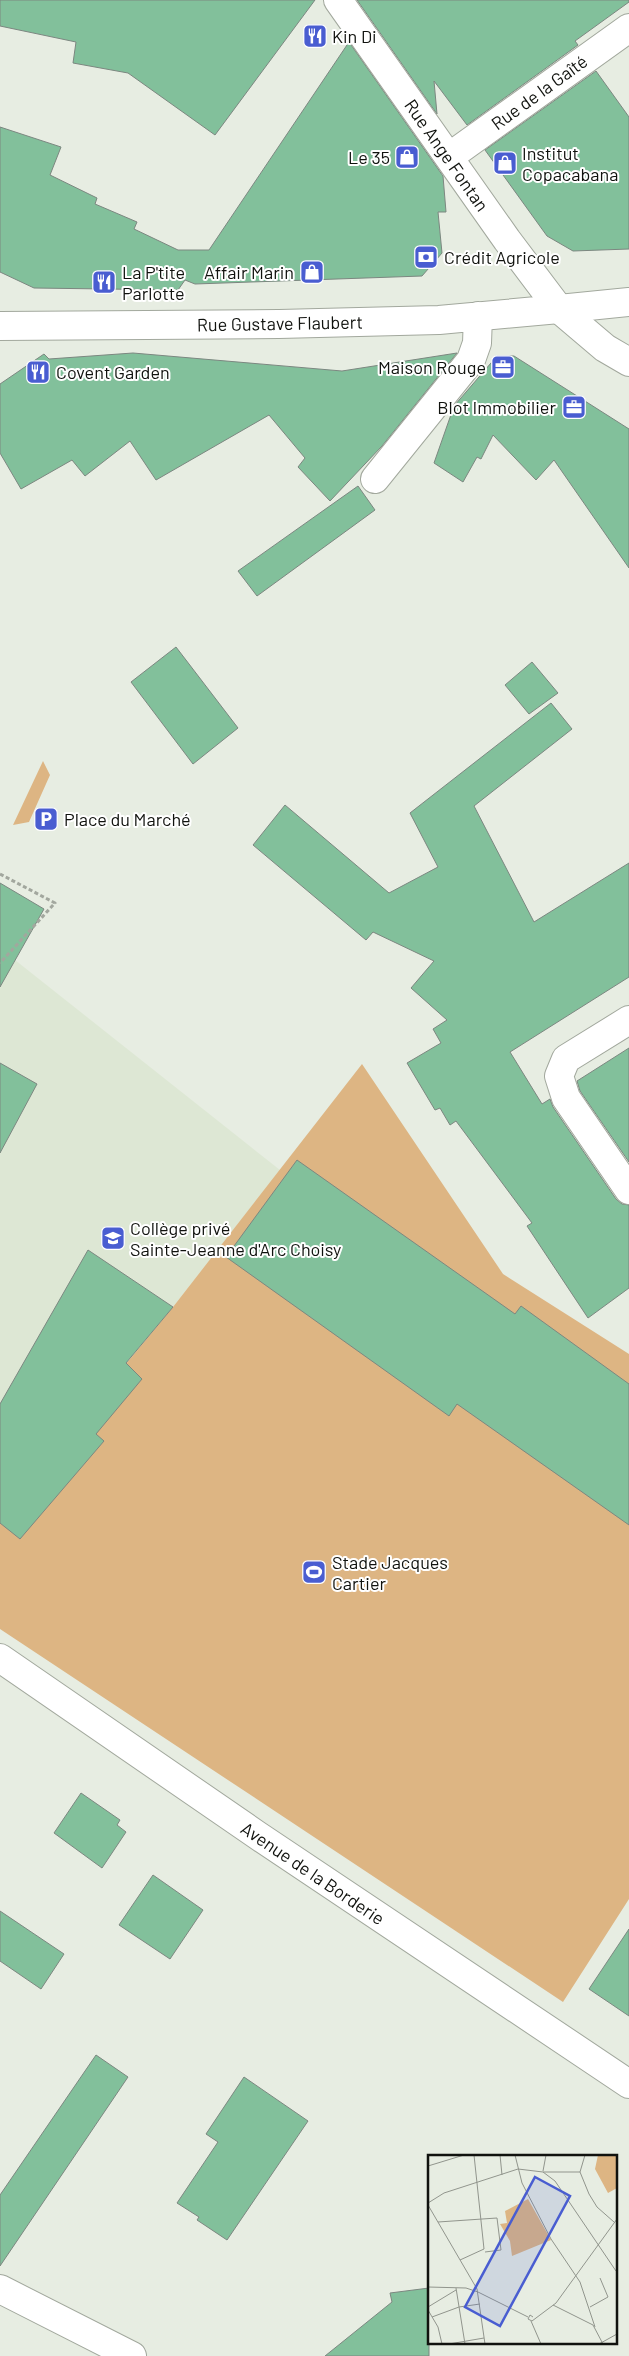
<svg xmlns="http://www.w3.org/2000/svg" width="629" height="2356" viewBox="0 0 629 2356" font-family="Barlow,sans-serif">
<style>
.built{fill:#dde7d4}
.green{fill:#ddb583}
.building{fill:#82c09b;stroke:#7c8780}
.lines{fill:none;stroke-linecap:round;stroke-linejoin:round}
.minor-casing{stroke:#a2a89d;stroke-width:30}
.tertiary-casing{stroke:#a2a89d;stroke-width:30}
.secondary-casing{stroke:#a2a89d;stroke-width:30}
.path{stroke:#a2a79e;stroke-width:3;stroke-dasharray:4 2.5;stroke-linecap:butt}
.minor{stroke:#fff;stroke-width:28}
.tertiary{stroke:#fff;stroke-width:28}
.secondary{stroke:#fff;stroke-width:28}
.labels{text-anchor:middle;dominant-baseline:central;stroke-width:4;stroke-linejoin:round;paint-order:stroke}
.poi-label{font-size:18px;fill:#10120e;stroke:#fff;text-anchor:start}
.street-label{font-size:18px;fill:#10120e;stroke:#fff}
.inset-road{fill:none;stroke:#91958d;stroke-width:1}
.view{fill:#495dd1;fill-opacity:0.15;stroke:#495dd1;stroke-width:2.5}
.inset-edge{fill:none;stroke:#10120e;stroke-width:2.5}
</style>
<rect width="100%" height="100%" fill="#e7ede2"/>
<path class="built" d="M15,960l265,210 -107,137 -173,209v-538z"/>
<path class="green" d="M43,761l7,14 -21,47 -16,3z
M362,1064l141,210 126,80v545l-66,103 -563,-373v-113l173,-209z"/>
<path class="building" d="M0,0h315l-100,135 -87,-62 -55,-10 3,-21 -76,-16z
M357,0h272v2l-54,39 3,4 -111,80 -33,-44 3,33z
M349,42l94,134 3,36h-8l4,41 -20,23 -227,8 -10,-4 -7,10 -144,-2 -34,-16v-145l61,20 -11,28 47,23 -2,6 42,18 -3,7 44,21h31z
M596,71l33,46v132l-56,2 -26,-15 -62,-86z
M133,353l209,18 115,-18 -75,93 -52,55 -32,-34 7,-9 -36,-43 -113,65 -26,-39 -45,35 -13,-16 -51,29 -21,-36v-69l44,-30 5,5z
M497,356h17l115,73v139l-75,-108 -18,20 -43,-45 -12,24 -4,-2 -14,25 -29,-19 20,-57z
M358,486l17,24 -118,86 -19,-25z
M176,647l62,81 -45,36 -62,-82z
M532,662l26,31 -29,21 -24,-29z
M551,703l21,26 -98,77 60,116 95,-59v114l-119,75 32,52 8,-5 3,8 63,92 6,5 7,1v83l-41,30 -61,-92 5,-3 -76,-102 -6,4 -10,-17 -5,2 -28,-47 34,-20 -8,-14 14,-9 -36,-32 23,-27 -61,-29 -7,8 -113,-95 32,-40 104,88 49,-26 -28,-54z
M0,883l44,26 -44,78z
M629,1048v114l-49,-71 -3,-10z
M0,1063l37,21 -37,69z
M297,1160l218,154 6,-8 108,78v141l-172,-121 -8,12 -223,-159z
M88,1250l85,57 -47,56 16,16 -46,55 8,7 -84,98 -20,-16v-119z
M81,1793l39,27 -3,5 9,7 -24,36 -48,-35z
M153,1875l50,35 -33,49 -51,-34z
M0,1911l64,43 -23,35 -41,-28z
M629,1929v87l-40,-27z
M96,2055l32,22 -128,189v-71z
M244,2077l64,44 -81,119 -30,-20 2,-3 -22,-14 41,-61 -12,-8z
M429,2288v68h-104l67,-54 -2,-9z"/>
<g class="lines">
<g class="minor-casing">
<path id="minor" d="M338,0l169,240 52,69
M449,157l180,-129
M0,326l279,-2 160,-4 120,-11
M375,479l96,-119 6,-17 1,-27
M629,1020l-63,39 -7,17 7,22 63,92
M0,1658l257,177 372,249
M0,2289l132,67"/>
</g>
<g class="tertiary-casing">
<path id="tertiary" d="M559,309l46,39 24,14"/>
</g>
<g class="secondary-casing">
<path id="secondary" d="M559,309l70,-7"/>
</g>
<path class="path" d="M0,874l55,29 -55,60"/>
<use href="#minor" class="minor"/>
<use href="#tertiary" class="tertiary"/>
<use href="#secondary" class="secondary"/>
</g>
<defs>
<g id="restaurant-square" transform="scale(1.25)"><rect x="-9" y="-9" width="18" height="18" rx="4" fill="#495dd1" stroke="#fff"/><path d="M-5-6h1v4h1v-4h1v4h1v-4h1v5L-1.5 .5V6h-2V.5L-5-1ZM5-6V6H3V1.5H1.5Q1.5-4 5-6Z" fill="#fff"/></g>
<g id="shop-square" transform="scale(1.25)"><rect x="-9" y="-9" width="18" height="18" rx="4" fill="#495dd1" stroke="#fff"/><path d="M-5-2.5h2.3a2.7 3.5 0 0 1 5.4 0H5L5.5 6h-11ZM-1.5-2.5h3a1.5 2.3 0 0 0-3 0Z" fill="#fff"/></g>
<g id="bank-square" transform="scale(1.25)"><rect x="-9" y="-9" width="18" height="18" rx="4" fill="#495dd1" stroke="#fff"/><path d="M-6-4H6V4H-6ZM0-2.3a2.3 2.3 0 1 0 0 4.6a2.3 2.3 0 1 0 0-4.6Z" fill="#fff"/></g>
<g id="office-square" transform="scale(1.25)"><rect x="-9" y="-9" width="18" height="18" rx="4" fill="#495dd1" stroke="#fff"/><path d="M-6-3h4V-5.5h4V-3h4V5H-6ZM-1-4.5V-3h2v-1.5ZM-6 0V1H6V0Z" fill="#fff"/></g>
<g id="parking-square" transform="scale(1.25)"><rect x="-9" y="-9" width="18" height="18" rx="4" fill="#495dd1" stroke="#fff"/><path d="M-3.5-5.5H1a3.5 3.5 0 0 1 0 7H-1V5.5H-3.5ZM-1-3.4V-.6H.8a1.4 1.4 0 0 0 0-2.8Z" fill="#fff"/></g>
<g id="school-square" transform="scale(1.25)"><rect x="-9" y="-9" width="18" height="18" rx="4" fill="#495dd1" stroke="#fff"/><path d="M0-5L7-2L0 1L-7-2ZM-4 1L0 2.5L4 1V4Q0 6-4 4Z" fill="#fff"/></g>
<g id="stadium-square" transform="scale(1.25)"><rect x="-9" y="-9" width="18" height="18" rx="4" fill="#495dd1" stroke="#fff"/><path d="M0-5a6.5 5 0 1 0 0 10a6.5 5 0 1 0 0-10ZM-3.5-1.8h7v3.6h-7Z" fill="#fff"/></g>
</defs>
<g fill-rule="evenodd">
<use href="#restaurant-square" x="315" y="36"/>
<use href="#shop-square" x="407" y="157"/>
<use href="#shop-square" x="505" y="163"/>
<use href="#bank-square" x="426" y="257"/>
<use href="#shop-square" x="312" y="272"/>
<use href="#restaurant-square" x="104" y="282"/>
<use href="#office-square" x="503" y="367"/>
<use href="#restaurant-square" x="38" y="372"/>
<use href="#office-square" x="574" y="407"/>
<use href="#parking-square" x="46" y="819"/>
<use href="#school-square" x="113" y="1238"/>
<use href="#stadium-square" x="314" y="1572"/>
</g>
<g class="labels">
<g class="poi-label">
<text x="332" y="36">Kin Di</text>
<text x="522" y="153">Institut<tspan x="522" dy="21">Copacabana</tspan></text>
<text x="390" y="157" text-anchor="end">Le 35</text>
<text x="444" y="257">Crédit Agricole</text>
<text x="122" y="272">La P'tite<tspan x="122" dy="21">Parlotte</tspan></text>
<text x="294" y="272" text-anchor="end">Affair Marin</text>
<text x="486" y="367" text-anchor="end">Maison Rouge</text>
<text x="56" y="372">Covent Garden</text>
<text x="556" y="407" text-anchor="end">Blot Immobilier</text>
<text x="64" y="819">Place du Marché</text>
<text x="130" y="1228">Collège privé<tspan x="130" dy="21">Sainte-Jeanne d'Arc Choisy</tspan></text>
<text x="332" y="1562">Stade Jacques<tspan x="332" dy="21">Cartier</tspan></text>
</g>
<g class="street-label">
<text transform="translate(539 92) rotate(-36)">Rue de la Gaîté</text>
<text transform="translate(447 155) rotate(55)">Rue Ange Fontan</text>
<text transform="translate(280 323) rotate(-1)">Rue Gustave Flaubert</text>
<text transform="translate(313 1873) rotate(34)">Avenue de la Borderie</text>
</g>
</g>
<g transform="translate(428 2155)">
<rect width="189" height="189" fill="#e7ede2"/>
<path d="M170,0h19v33l-9,5 -13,-24zM100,44l23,41 -39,16 -2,-15 -10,-17 7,-1 -2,-12z" fill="#ddb583"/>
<path class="inset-road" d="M72,0l2,20M87,0l7,28 29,56 29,43 15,45M157,0l-5,17 9,22 8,13 17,15M0,11l36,-11M115,16l3,-16M115,17h37M0,48l16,-10 74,-24 25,3 12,9 61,90M0,50l49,84 8,55M10,67l59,-4 4,32 -16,2M32,105l24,-11 -10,-94M0,132l38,1 12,4M28,133l9,56M50,137l50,25M125,150l40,20 10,19M0,152l28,-17M162,152l18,-10 -8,-19M0,155l10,17 4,17M4,162l27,-10 21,-3M105,162l-3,-2 -2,4 4,2 24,-18 61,-84M103,166l10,23M21,189l35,-6M171,189l18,-10"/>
<path class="view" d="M107,22l35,19 -70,130 -35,-19z"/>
<rect width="189" height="189" class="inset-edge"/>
</g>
</svg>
